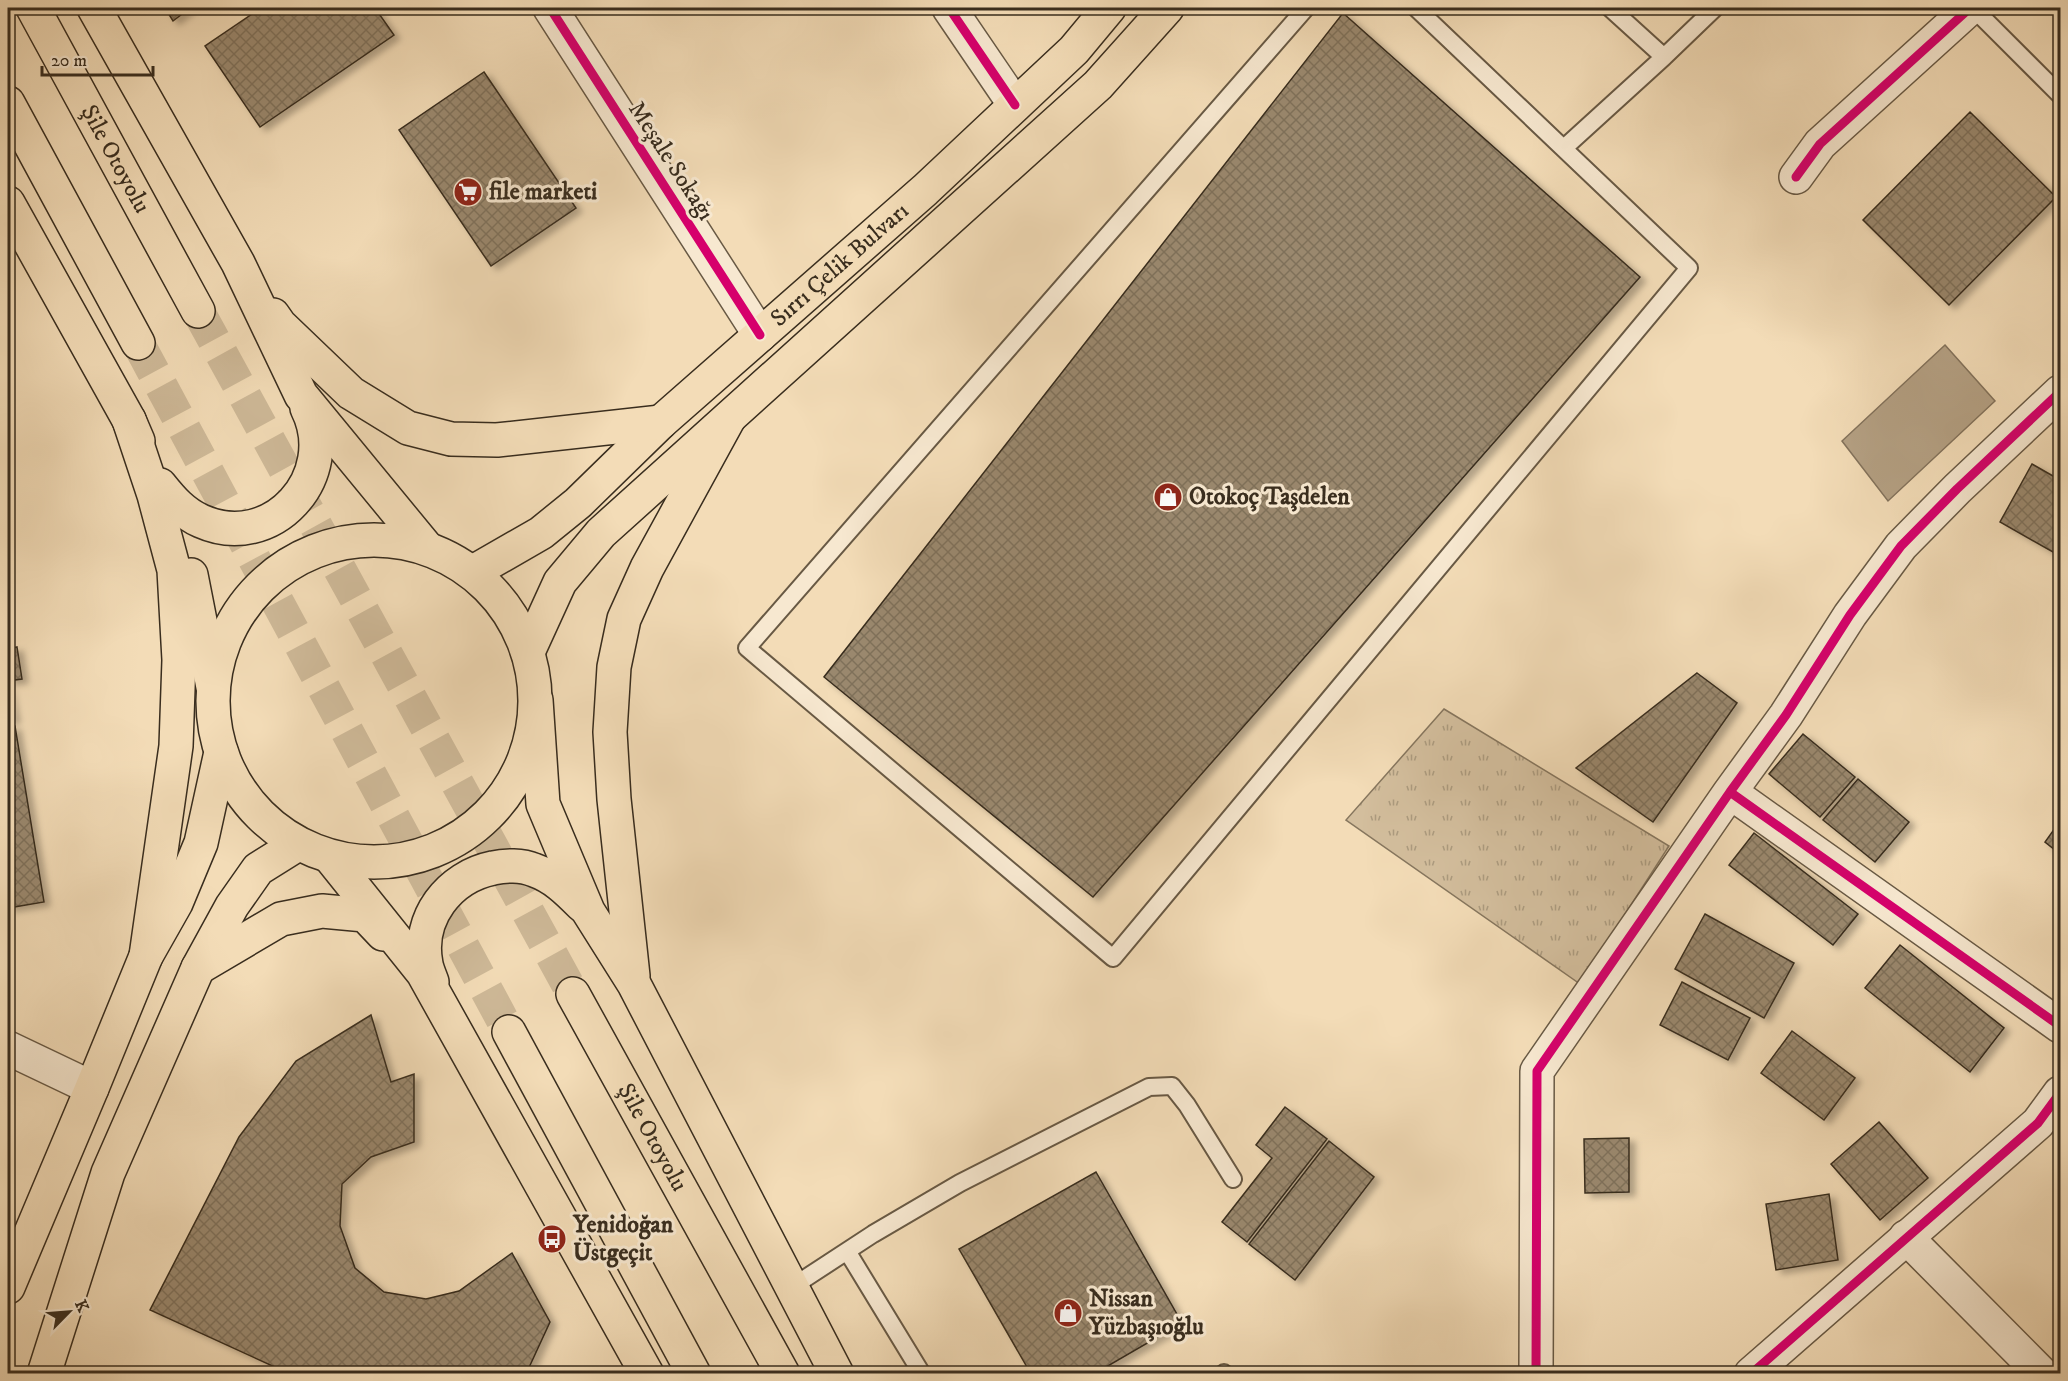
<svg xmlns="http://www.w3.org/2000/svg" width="2068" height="1381" viewBox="0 0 2068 1381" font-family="'IM FELL DW Pica',serif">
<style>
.grass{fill:url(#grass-tufts);stroke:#86765e;stroke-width:1.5}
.water{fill:#b4a083;stroke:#83725b;stroke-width:1.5}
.building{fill:url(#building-cross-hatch);stroke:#392d1e;stroke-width:1.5;filter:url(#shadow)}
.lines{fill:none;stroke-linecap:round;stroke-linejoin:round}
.trunk-tunnel{stroke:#ceb998;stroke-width:33;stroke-dasharray:33 16;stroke-linecap:butt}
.service-casing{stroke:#685944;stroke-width:20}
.minor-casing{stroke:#685944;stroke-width:36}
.tertiary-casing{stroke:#685944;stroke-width:36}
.primary-casing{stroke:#392d1e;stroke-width:36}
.trunk-casing{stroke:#392d1e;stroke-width:36}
.service{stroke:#f7e8d0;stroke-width:16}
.minor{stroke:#f7e8d0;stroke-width:33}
.tertiary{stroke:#f7e8d0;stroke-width:33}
.primary{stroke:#f3dcb7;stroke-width:33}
.trunk{stroke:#f3dcb7;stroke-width:33}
.cycleway-casing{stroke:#f7e8d0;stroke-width:13}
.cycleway{stroke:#d6006c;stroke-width:9}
.labels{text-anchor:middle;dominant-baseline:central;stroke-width:6;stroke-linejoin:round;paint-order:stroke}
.street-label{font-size:24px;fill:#392d1e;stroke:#f7e8d0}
.poi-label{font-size:24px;font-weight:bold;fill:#392d1e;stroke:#f7e8d0;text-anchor:start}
</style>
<defs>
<pattern id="grass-tufts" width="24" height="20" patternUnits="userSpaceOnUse" patternTransform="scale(1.5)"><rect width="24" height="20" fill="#d3be9d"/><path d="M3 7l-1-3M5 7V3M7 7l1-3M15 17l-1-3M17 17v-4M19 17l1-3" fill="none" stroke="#ac9b7f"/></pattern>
<pattern id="building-cross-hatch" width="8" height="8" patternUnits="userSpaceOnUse" patternTransform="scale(1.5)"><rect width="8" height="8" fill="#9a886e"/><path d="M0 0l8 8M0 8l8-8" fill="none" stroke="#7f705a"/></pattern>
<filter id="shadow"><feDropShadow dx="6" dy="4" stdDeviation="3" flood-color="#0004"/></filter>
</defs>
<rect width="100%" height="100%" fill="#f3dcb7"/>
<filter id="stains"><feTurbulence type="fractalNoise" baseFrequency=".00333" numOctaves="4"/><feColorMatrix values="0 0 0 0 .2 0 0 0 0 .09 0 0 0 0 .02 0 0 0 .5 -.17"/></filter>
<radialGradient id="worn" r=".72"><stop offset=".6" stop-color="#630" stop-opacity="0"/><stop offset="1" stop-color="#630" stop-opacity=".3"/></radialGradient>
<path class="grass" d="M1444,709l225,137 -89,138 -234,-164z"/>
<path class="water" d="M1945,345l50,56 -107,100 -46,-60z"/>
<path class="building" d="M165,8h25l-17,13z
M261,8h114l19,27 -134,92 -55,-81z
M1343,13l297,264 -547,620 -269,-220z
M484,72l92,136 -85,58 -92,-136z
M1970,112l86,85 -107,108 -86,-85z
M2032,464l28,16v76l-60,-34z
M17,647l5,32 -14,2v-32z
M1697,673l40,30 -84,119 -77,-54z
M8,686l6,33 -6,2z
M15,726l29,176 -36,6v-181z
M1803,734l52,43 -35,40 -51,-43z
M1858,779l51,43 -34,40 -52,-42z
M2060,821v33l-15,-12z
M1754,833l104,81 -25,31 -104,-80z
M1705,914l89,49 -30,55 -89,-49z
M1900,945l104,83 -34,44 -105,-84z
M1682,982l68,36 -22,42 -68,-35z
M371,1015l20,67 23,-8v68l-43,15 -29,27 -2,42 15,42 29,24 42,7 33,-8 53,-38 38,69 -24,52h-236l-140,-64 89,-173 57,-76z
M1792,1031l63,47 -31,42 -63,-47z
M1285,1107l42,32 -80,103 -25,-20 50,-64 -16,-13z
M1879,1122l49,56 -48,42 -49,-56z
M1629,1138v54l-44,1 -1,-54z
M1329,1141l45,36 -79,103 -46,-36z
M1096,1172l86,151 -88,51h-63l-72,-125z
M1829,1194l9,66 -62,10 -10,-66z"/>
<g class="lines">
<path class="trunk-tunnel" d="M198,311l375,683
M138,343l371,689"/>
<g class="service-casing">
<path id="service" d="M1306,8l-559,640 366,310 576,-690 -273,-260
M1610,8l54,49
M1973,8l87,87
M1564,148l100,-91 51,-49
M847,1251l75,123
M792,1287l81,-53 87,-51 189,-96 23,-1 15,19 46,74
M1223,1374l1,-1"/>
</g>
<g class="minor-casing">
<path id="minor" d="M550,8l210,327
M949,8l66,97
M1796,177l24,-33 150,-136
M1730,792l56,-77 64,-100 51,-69 56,-57 103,-97
M1906,1237l136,137
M1536,1374l1,-303 193,-279 330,234"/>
</g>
<g class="tertiary-casing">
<path id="tertiary" d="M8,1048l84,40
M1751,1374l287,-251 22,-30"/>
</g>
<g class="primary-casing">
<g id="primary">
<circle cx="374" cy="701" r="161"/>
<path id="s1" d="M473,572l68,-39 37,-30 83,-81 264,-232 149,-140 35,-42"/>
<path d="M528,652l32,-70 41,-49 497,-448 69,-77"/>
<path d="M8,1287l84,-199 54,-132 30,-53 25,-60 20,-91"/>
<path d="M44,1374l64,-201 90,-205 34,-62 26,-37 40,-25"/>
</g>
</g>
<g class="trunk-casing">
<g id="trunk">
<path id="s2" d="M33,8l165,303"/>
<path d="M94,8l144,255 63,132 125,152"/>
<path d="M8,103l130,240"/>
<path d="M8,203l121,217 9,21"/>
<path d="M273,315l7,10 71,68 57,35 43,11 46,1 164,-18"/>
<path d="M129,420l25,75 20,75 5,90 -3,86 -30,210"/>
<path d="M160,485c12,15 23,28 41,36 71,32 140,-45 106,-113"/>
<path d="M191,575l22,112"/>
<path d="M536,700l7,104 45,107 46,73 203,390"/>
<path d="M330,857l93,116 224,401"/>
<path d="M198,968l83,-49 41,-8 43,4 18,19"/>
<path d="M633,976l-19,-177 -4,-67 4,-65 10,-48 23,-51 82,-150"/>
<path d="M432,982c-2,-6 -5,-12 -6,-18 -9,-46 23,-87 67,-96 12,-3 29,-3 41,2 20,7 33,20 48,35"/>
<path id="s3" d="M573,994l210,380"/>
<path d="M509,1032l185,342"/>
</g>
</g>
<use href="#service" class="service"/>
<use href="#minor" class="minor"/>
<use href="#tertiary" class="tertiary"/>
<use href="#primary" class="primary"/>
<use href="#trunk" class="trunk"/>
<g class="cycleway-casing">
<path id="cycleway" d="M550,8l210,327
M949,8l66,97
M1796,177l24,-33 150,-136
M1730,792l56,-77 64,-100 51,-69 56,-57 103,-97
M1536,1374l1,-303 193,-279 330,234
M1751,1374l287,-251 22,-30"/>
</g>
<use href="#cycleway" class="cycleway"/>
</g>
<defs>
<g id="supermarket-disc" transform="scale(1.5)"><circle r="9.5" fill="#8f2418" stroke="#f7e8d0"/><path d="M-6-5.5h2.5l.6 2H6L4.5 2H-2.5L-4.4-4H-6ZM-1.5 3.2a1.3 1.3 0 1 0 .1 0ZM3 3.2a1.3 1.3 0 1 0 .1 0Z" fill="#fff"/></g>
<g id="shop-disc" transform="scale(1.5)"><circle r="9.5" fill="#8f2418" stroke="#f7e8d0"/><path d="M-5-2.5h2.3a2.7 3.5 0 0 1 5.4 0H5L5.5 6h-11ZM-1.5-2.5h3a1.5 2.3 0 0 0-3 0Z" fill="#fff"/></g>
<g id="bus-disc" transform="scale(1.5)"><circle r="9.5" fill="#8f2418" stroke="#f7e8d0"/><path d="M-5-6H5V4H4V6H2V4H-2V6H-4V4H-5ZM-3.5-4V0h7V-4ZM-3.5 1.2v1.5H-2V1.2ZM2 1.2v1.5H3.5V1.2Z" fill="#fff"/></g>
</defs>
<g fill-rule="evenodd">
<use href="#supermarket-disc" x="468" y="192"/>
<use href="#shop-disc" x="1168" y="497"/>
<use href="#bus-disc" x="552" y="1239"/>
<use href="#shop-disc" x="1068" y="1313"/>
</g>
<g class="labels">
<g class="street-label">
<text stroke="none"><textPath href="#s2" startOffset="172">Şile Otoyolu</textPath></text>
<text transform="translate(671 161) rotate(57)">Meşale Sokağı</text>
<text stroke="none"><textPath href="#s1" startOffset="480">Sırrı Çelik Bulvarı</textPath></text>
<text stroke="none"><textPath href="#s3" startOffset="164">Şile Otoyolu</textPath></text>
</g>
<g class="poi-label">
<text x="489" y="192">file marketi</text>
<text x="1189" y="497">Otokoç Taşdelen</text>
<text x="573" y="1225">Yenidoğan<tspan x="573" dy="28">Üstgeçit</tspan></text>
<text x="1089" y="1299">Nissan<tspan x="1089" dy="28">Yüzbaşıoğlu</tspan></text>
</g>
</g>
<rect width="2068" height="1381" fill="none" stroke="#f3dcb7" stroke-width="30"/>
<rect x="9" y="9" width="2050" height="1363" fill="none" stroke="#392d1e" stroke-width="3"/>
<rect x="15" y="15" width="2038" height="1351" fill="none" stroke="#392d1e" stroke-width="1.5"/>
<g transform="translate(69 1312) rotate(65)" stroke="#f7e8d0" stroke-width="4.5" paint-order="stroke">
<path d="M0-4.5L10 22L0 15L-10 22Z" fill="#392d1e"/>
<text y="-9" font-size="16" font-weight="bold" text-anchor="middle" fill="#392d1e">K</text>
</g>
<path d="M42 66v9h111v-9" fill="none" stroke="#392d1e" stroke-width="3"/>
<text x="51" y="66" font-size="18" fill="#392d1e" stroke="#f7e8d0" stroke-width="4.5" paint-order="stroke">20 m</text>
<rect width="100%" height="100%" filter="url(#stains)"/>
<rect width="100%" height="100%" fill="url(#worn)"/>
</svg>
